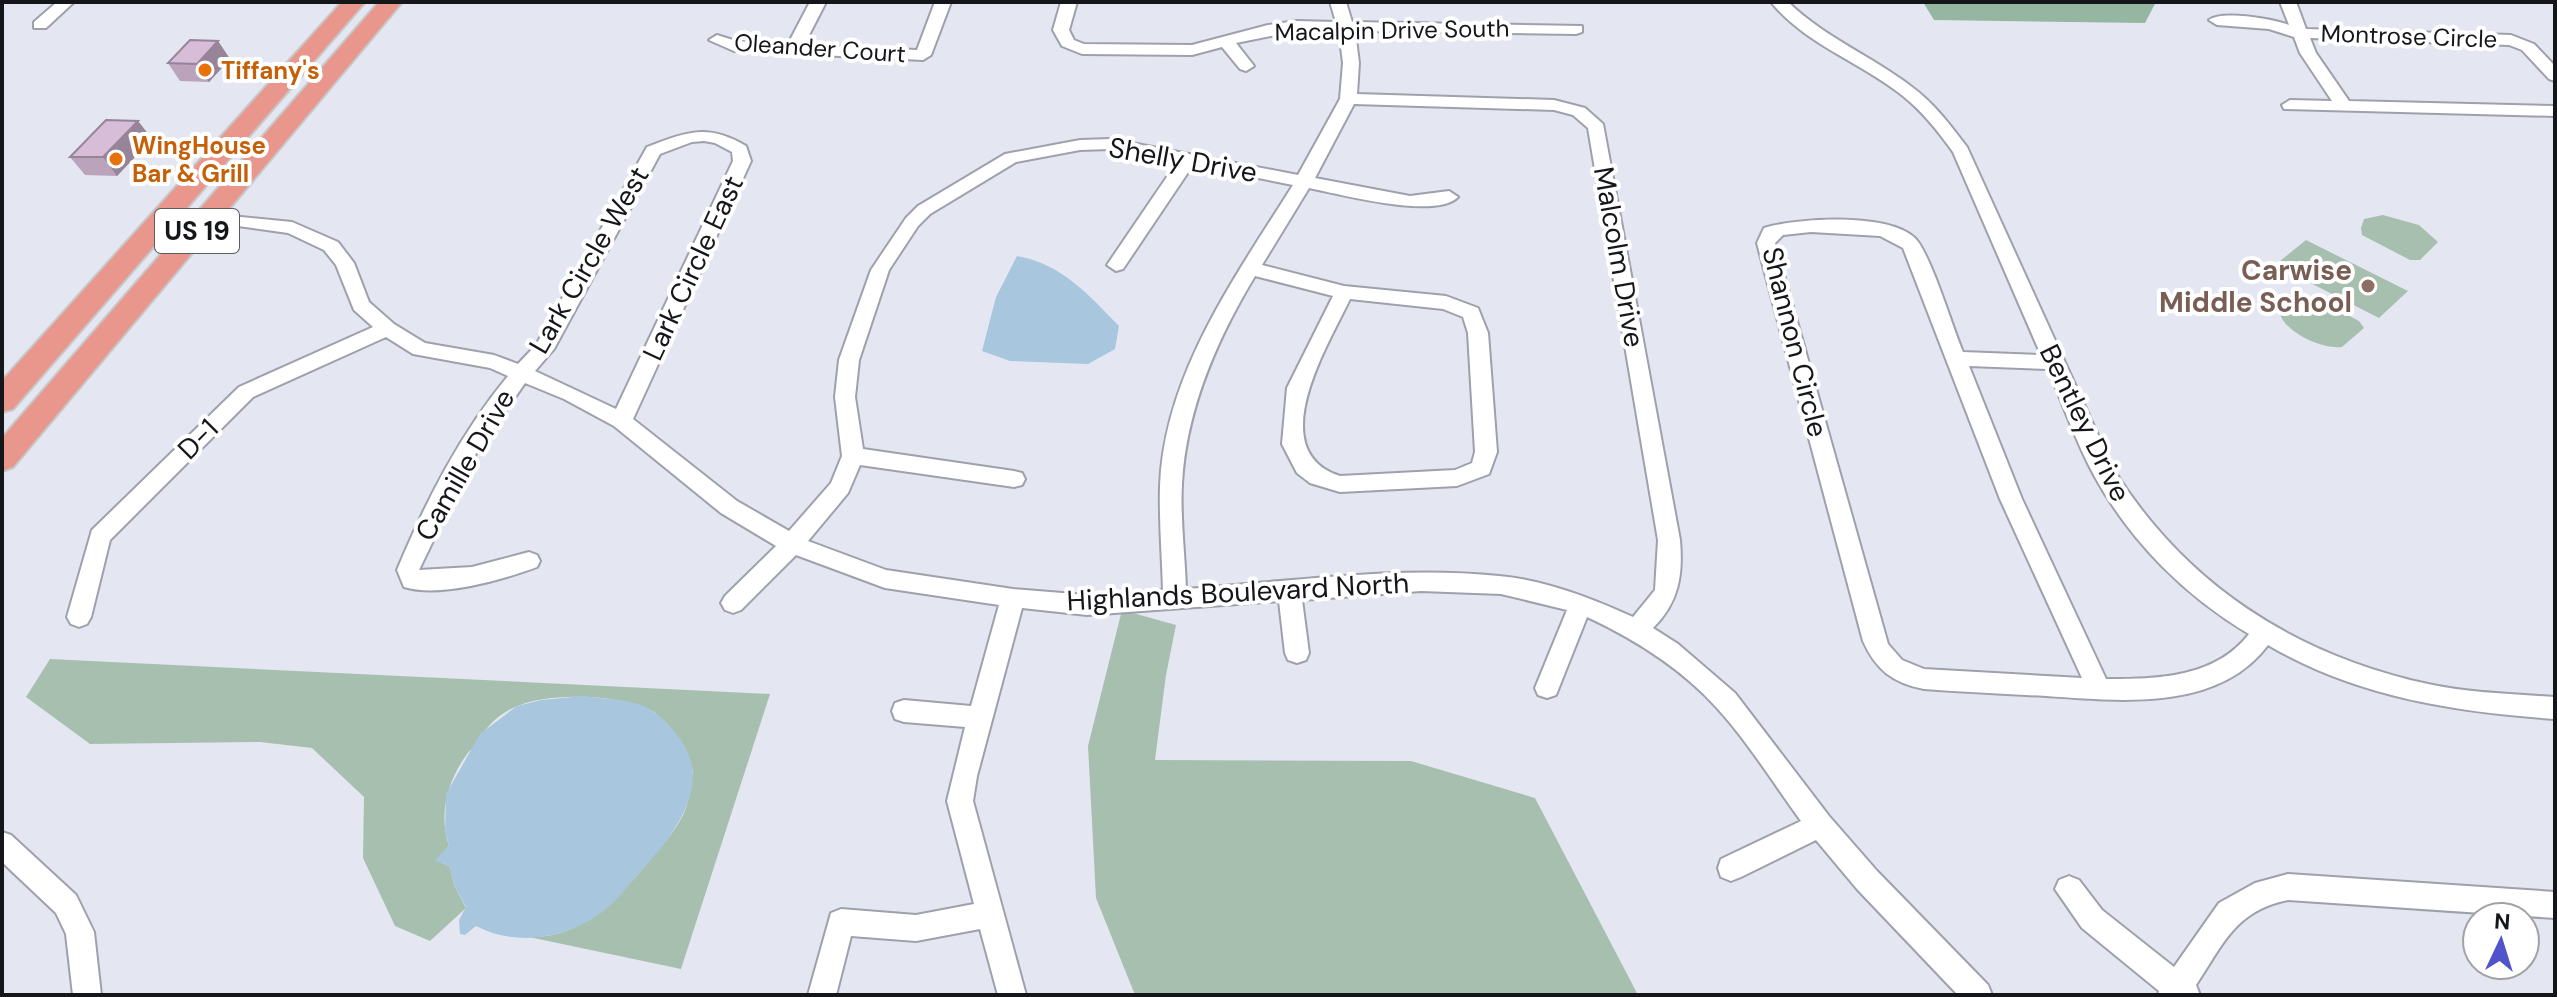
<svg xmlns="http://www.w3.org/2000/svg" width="2557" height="997" viewBox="0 0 2557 997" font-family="'DM Sans',sans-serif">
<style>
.green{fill:#a7bfaf}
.forest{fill:#95b7a1}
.water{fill:#a8c7df}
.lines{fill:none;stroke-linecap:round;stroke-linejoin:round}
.minor-casing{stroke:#9ea1ab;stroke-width:4}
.highway-casing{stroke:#c7c7c8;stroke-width:4}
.minor{fill:#fff;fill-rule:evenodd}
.highway{fill:#e9978d;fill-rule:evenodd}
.wall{fill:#baa3bb}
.shaded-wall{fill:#978498}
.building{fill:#d8bdd9;stroke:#978498;stroke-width:2}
.food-dot{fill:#e8710a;stroke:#fff;stroke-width:3}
.education-dot{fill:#8d6e63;stroke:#fff;stroke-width:3}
.labels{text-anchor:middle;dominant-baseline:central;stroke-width:8;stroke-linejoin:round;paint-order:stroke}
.far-street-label{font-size:24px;fill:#15161a;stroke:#fff}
.far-food-label{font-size:24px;font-weight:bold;fill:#c56008;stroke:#fff;text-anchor:start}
.shield{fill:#fff;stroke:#5b5c5f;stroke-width:2}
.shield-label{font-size:26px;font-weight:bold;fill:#15161a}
.street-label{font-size:28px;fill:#15161a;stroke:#fff}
.education-label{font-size:28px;font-weight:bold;fill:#785e54;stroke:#fff;text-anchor:end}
</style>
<rect width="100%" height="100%" fill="#e4e7f1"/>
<path class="green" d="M2383,215l36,10 19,17 -18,18h-10l-48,-25 -1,-7 3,-9z
M2306,240l102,51 -29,27 -104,-53z
M2300,296l14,1 45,24 5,7 -22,19c-31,4 -94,-38 -42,-51z
M1122,610l54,15 -10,50 -11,85 256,1 124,37 103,197h-503l-39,-97 -8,-152z
M50,659l720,35 -89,275 -152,-32c54,2 90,-40 122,-78 13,-16 28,-32 35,-51 4,-12 5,-25 7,-37l-37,-58c-32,-19 -109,-22 -143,-5 -17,8 -29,21 -37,37 -2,3 -6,5 -9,9 -19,26 -29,60 -18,92l-13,14 14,7 4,18 12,23 -36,33 -35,-15 -32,-68 1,-61 -52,-49 -52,-6 -170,2 -64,-47z"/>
<path class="forest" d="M1923,2h233l-11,21 -211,-3z"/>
<path class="water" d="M1017,256c45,8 72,39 102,70l-4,23 -27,15 -78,-3 -28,-10 14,-54z
M584,696c18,3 43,3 60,10 14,7 23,16 32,28 41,47 -2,101 -36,138 -11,12 -20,25 -33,36 -35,30 -90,40 -131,18l-11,9 -5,-1 -1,-14 7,-13 -12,-22 -4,-18 -15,-7 14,-14 -4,-16 1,-36 34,-60 37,-28 24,-6z"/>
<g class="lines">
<g class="minor-casing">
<path id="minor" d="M57,2h17l-28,26h-12v-6z
M810,2h16l-22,43 113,5 18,-48h16l-20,53 -8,5 -189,-9 -25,-11 8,-5 19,6 52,3z
M1061,2h16l-8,28 5,10 10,4 108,1 76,-20 28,-4 40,1 -6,-20h16l6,20 230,4v6l-6,2 -221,-3 4,32 -2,31 197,6 31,8 18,16 77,416c3,35 -1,62 -27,88l25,16 57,49 94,123 48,55 111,114 4,10h-34l-101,-106 -41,-49 -75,37 -10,4 -10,-4 -3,-9 3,-9 80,-38c-27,-37 -53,-79 -84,-113 -36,-40 -81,-68 -130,-91l-31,78 -9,3 -9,-3 -3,-7 32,-78 -66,-16 -80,-3 -119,9 7,53 -3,7 -9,3 -9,-3 -3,-7 -6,-52 -192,14 -65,-7 -45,168 -4,25 53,194h-28l-18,-66 -64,12 -65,-5 -15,59h-28l23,-82 10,-4 75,6 58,-11 -27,-103 18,-74 -61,-5 -9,-3 -3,-8 3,-8 9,-3 67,6 28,-101 -114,-17 -89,-33 -55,55 -8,3 -8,-3 -4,-7 4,-7 51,-50 -55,-33 -107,-87 -50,-27 -39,-16 -52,75 -54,112 53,-3 57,-15 8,3 3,6 -3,6c-35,13 -97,31 -133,20l-7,-17c29,-69 63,-136 111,-194l-18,-8 -77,-14 -27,-17 -133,60 -143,143 -19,77 -4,7 -8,3 -8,-3 -4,-7 25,-87 147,-143 134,-60 -19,-17 -18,-45 -12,-15 -36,-17 -86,-12 -3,-4 3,-4 90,9 46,20 16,21 15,39 25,22 31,19 69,12 24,9 18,-19 111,-198c40,-15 60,-24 99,-1l5,15 -118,258 104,82 52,30 42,-48 11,-27 -7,-59 4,-37 32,-90 35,-52 12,-12 87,-52 75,-14 31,-1 187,36 42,-76 3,-36 -4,-32h-43l-60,12 18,23 -8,5 -6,-2 -18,-22 -30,8 -110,-1 -20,-8 -9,-16zM1354,104l200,6 19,5 15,13 70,412 -3,50 -22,27c-42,-19 -88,-37 -134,-41 -102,-11 -211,6 -313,13 -1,-35 -6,-71 -4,-105 4,-75 35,-145 73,-208l78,20 -46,92 -5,56 15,29 13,10 30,9 117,-6 32,-12 8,-22 -9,-119 -10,-25 -32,-12 -102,-10 -82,-21 47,-77c30,6 127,32 149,9l-9,-6 -39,5 -95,-18zM704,141l11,2 17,9 1,9 -117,248 -81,-38 19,-22 106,-195 32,-12zM1111,149l66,13 -70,103 9,6 7,-2 70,-104 100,20c-57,91 -129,189 -133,301 -1,34 2,70 3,104l-76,5 -74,-6 -127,-19 -78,-29 40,-48 12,-28 154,22 8,-2 3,-6 -3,-6 -8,-2 -151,-22 -8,-52 4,-37 30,-90 29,-44 12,-12 86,-52 64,-12zM1350,299l93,10 20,8 5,16 7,119 -3,11 -17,7 -115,6c-78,-25 -12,-131 10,-177z
M1771,2h17c37,36 84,54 124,85 23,17 38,38 55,60l147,323c72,115 181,185 314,214 41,9 85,10 127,13v22c-100,-7 -199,-22 -287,-74 -50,67 -148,56 -222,51 -41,-2 -81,-4 -122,-7 -31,-6 -48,-19 -61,-48l-106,-398 7,-15c32,-10 134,-17 155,15 16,25 32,80 44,109l78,3 -88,-203c-15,-21 -30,-40 -50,-56 -42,-34 -97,-51 -132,-94zM1811,232l69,4 23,12 97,251 82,179 -158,-9 -22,-9 -14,-16 -113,-401 8,-8zM1969,366l79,3c15,35 28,74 47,108 36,65 90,119 154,157 -34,44 -91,45 -143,45l-84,-180z
M2280,2h16l10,27 205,6 23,9 21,22v15l-6,-2 -27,-29 -13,-5 -199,-7 6,15 33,48 206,5v10l-271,-7 -2,-4 8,-5 42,1 -32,-48 -6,-16 -25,-8 -52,-4 -8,-5c13,-10 64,-1 80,5z
M2,832l9,3 65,60 18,37 7,63h-28l-7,-61 -10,-21 -54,-51z
M2288,874l267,18v26l-267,-18c-53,11 -64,43 -92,85l4,10h-42l1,-4 -77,-63 -27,-39 4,-9 10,-4 10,4 23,30 72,57 45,-64 36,-20z"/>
</g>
<g class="highway-casing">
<path id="highway" d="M342,2h23l-352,407 -11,3v-31z
M379,2h23l-389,465 -11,4v-33z"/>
</g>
<use href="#minor" class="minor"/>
<use href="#highway" class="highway"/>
</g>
<path class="wall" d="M218,41l12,18 -21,23 -29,-1 -12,-18z
M138,121l14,18 -35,37 -32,-1 -15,-18z"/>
<path class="shaded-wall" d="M218,41l12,18 -21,23 -12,-18z
M138,121l14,18 -35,37 -14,-19z"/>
<path class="building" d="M190,40l28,1 -21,23 -29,-1z
M106,120l32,1 -35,36h-33z"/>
<g class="food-dot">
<circle cx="205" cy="70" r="8"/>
<circle cx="116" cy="159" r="8"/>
</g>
<circle class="education-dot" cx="2368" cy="286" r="8"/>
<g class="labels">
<g class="far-street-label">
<text transform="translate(1392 30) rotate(-1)">Macalpin Drive South</text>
<text transform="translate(2409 36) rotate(2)">Montrose Circle</text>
<text transform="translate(820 48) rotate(4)">Oleander Court</text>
</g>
<g class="far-food-label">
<text x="221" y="70">Tiffany's</text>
<text x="132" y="145">WingHouse<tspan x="132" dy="28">Bar &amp; Grill</tspan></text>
</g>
<rect class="shield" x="155" y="209" width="84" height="44" rx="6"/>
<g class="shield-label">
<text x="197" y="231">US 19</text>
</g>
<g class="street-label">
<text transform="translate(1183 160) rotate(10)">Shelly Drive</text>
<text transform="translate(1619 257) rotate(80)">Malcolm Drive</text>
<text transform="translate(589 260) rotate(-60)">Lark Circle West</text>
<text transform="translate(693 268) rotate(-65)">Lark Circle East</text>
<text transform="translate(1795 342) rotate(76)">Shannon Circle</text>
<text transform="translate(2085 423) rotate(64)">Bentley Drive</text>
<text transform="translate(198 439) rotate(-45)">D-1</text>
<text transform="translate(465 465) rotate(-60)">Camille Drive</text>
<text transform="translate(1238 592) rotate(-3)">Highlands Boulevard North</text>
</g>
<g class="education-label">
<text x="2352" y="270">Carwise<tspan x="2352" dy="32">Middle School</tspan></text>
</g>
</g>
<rect width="2557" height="997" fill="none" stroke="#15161a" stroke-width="8"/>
<g transform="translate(2501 941) rotate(4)"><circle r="38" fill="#ffffff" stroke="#a1a2a3" stroke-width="2"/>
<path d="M0-6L14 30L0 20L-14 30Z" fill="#5053ca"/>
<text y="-12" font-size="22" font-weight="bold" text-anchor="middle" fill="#15161a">N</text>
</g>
</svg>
